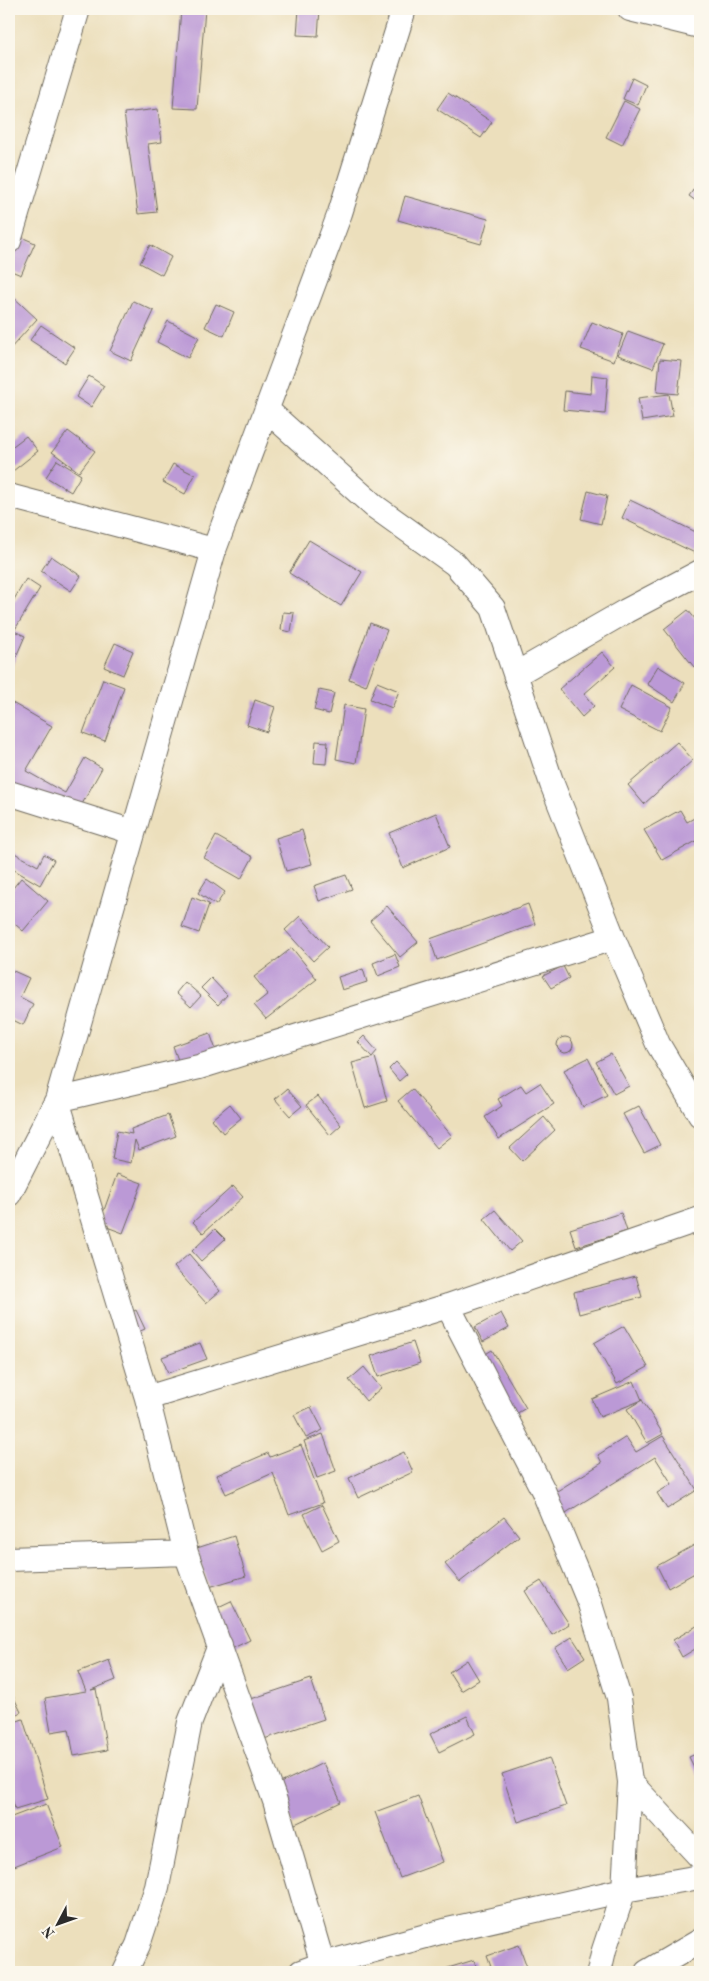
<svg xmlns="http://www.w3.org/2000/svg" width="709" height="1981" viewBox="0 0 709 1981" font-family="'Old Standard TT',serif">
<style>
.building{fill:#bb99d6}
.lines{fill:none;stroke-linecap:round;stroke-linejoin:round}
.minor-casing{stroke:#6f6a5e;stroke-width:26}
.minor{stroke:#fff;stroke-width:24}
</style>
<rect width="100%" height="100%" fill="#fbf7ec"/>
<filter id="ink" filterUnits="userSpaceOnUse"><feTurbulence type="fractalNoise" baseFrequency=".02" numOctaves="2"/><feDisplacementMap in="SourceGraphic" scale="10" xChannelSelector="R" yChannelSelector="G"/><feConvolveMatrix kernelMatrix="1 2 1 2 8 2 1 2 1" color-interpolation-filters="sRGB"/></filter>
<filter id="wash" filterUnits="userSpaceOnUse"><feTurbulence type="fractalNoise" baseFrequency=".0096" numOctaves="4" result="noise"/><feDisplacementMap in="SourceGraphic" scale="20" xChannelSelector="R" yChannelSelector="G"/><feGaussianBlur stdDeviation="1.12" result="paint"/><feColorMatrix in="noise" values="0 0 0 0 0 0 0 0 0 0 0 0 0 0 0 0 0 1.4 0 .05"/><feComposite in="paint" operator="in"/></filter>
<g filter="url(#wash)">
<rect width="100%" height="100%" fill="#ecdfbc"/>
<g id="blocks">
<path class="building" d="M181,9h24l-8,100 -24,-1z
M299,9h21l-2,27 -21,-1z
M632,78l14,7 -8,20 -15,-6z
M448,93l44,29 -11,16 -44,-29z
M624,101l16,8 -18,36 -16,-8z
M158,109l4,33 -14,2 9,68 -19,2 -14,-101z
M700,180v24l-11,-8z
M405,196l83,23 -7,25 -83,-24z
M12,233l23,10 -14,32 -12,-5v-30z
M150,245l21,12 -9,18 -22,-12z
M9,293l28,26 -28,31z
M133,301l21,10 -23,50 -21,-10z
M216,304l18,8 -10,24 -19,-9z
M168,321l31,16 -11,21 -31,-16z
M592,322l31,12 -9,27 -33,-12z
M41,325l34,23 -10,15 -35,-23z
M628,331l35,13 -10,24 -35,-13z
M660,359l22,2 -4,33 -21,-2z
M592,375l16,2 -3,37 -42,-4 2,-19 26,3z
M89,376l15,10 -13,21 -15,-10z
M669,394l4,22 -31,5 -4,-23z
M68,431l27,20 -16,21 -27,-20z
M26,436l12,15 -25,20 -4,-6v-16z
M57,460l24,15 -10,17 -25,-15z
M173,464l22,11 -10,19 -22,-12z
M588,491l19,5 -6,28 -20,-5z
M630,500l70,34v7l-5,12 -73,-35z
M309,540l53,32 -21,34 -52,-33z
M51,556l30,20 -10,15 -30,-20z
M26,579l14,9 -26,43 11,5 -16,37v-65z
M688,610l12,15v37l-6,5 -30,-38z
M283,612l11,1 -3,19 -10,-2z
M370,623l17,7 -21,56 -17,-7z
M115,643l18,8 -10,24 -19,-8z
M602,652l13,15 -31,27 10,12 -12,11 -23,-28z
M658,666l27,17 -11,19 -27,-18z
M103,679l21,8 -19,54 -22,-8z
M377,682l22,9 -7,17 -22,-9z
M631,685l41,22 -12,24 -41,-21z
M319,690l15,3 -5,21 -15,-4z
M255,700l20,7 -8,25 -20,-7z
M9,701l43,25 -26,45 39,22 20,-35 17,10 -31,56 -62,-36z
M344,705l20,4 -8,54 -20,-4z
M316,741l12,1 -2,22 -12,-1z
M677,742l16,18 -49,44 -16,-19z
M680,810l7,12 13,-7v24l-38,21 -18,-30z
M436,813l14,34 -47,21 -14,-35z
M302,830l10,34 -26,7 -10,-33z
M216,836l37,21 -12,22 -37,-21z
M9,850l29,16 6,-12 10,6 -14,25 -31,-18z
M346,875l6,14 -33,12 -5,-15z
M21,878l27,23 -25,30 -14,-12v-26z
M207,879l18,13 -9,13 -18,-12z
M192,897l17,7 -10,29 -17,-6z
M528,904l7,20 -98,36 -7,-21z
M387,906l31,36 -18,15 -30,-36z
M300,916l28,31 -15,14 -28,-31z
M292,948l25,31 -51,40 -12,-14 14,-11 -14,-17z
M395,954l5,13 -22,9 -5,-13z
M563,966l6,12 -18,10 -8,-12z
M9,969l20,9 -9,19 13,7 -10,21 -14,-7z
M363,969l4,13 -25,8 -4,-13z
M211,978l16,17 -9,10 -17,-17z
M185,982l16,14 -10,11 -15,-14z
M210,1033l6,17 -37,13 -6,-17z
M364,1036l13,15 -5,6 -14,-15z
M557 1045a8 8 0 1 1 16 0a8 8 0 1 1-16 0Z
M611,1054l18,32 -15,8 -18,-32z
M375,1057l12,44 -22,7 -13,-45z
M588,1058l19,37 -24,12 -19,-37z
M396,1062l11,12 -8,7 -10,-12z
M540,1083l14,21 -55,35 -14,-22 17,-11 -4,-7 23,-14 5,7z
M287,1089l15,17 -12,10 -15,-17z
M412,1089l40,47 -15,12 -39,-47z
M318,1096l23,29 -11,10 -24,-30z
M230,1104l11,14 -18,15 -11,-14z
M639,1106l21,39 -16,8 -21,-39z
M168,1115l8,21 -37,14 -4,-10 -4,23 -19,-4 5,-28 15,3 -1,-5z
M544,1117l11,13 -33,31 -12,-13z
M117,1174l25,9 -19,50 -24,-9z
M233,1186l10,11 -40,36 -10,-11z
M495,1210l27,31 -12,10 -26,-32z
M621,1213l6,18 -51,16 -6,-18z
M215,1229l10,10 -24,22 -9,-10z
M189,1254l31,37 -14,12 -32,-36z
M636,1276l6,21 -63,17 -5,-22z
M136,1310l9,19 -16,7 -8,-19z
M501,1313l8,15 -26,14 -8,-15z
M624,1326l24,41 -31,17 -23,-41z
M413,1342l7,21 -42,14 -7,-21z
M200,1343l7,16 -39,14 -6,-16z
M492,1350l34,58 -19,11 -34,-57z
M364,1367l17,21 -15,13 -17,-21z
M634,1381l8,19 -42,17 -8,-18z
M642,1400l21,34 -16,9 -20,-34z
M311,1407l12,23 -17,8 -12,-23z
M323,1434l13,37 -19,7 -13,-37z
M663,1436l34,54 -30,19 -10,-16 15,-9 -17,-27 -94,59 -12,-20 53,-33 -4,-8 28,-18 10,15z
M301,1445l22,58 -34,12 -16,-42 -47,21 -9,-19 51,-22 2,4z
M404,1452l9,20 -55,26 -9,-20z
M322,1505l17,36 -17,9 -18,-36z
M504,1517l15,19 -59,46 -15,-18z
M234,1536l12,40 -37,11 -12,-39z
M700,1542v28l-32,18 -11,-22z
M541,1581l28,43 -17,11 -27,-44z
M231,1601l19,39 -17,8 -19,-39z
M700,1624v22l-18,11 -9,-17z
M572,1637l13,20 -17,11 -13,-20z
M109,1660l7,20 -25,10 5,-1 11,61 -33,6 -5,-27 -18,3 -6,-34 41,-7 -8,-19z
M467,1660l12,20 -18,11 -12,-19z
M311,1679l13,40 -63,21 -13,-40z
M11,1692l10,20 -12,6v-25z
M467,1716l8,18 -36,18 -9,-18z
M23,1719l25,80 -33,10 -6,-22v-63z
M700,1752v27l-11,-22z
M549,1758l17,48 -48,16 -16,-48z
M323,1763l18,39 -48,23 -19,-39z
M418,1796l25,66 -43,16 -25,-66z
M46,1804l17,43 -54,21v-50z
M519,1945l8,22 -14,5h-20l-6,-16z
M474,1960l4,12h-43z"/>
</g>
</g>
<g filter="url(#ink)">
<use href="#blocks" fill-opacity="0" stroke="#6f6a5e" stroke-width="1"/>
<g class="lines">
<g class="minor-casing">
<path id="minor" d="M630,9l70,17
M9,241l69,-232
M267,410l107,96 81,58 38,44 59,176 61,154 45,106 42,71
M9,496l205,54
M516,674l110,-63 74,-39
M9,793l124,39
M9,1194l48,-94 157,-550 126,-337 64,-204
M448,1306l95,184 47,114 29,94 11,84 -6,108 -20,60 -5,22
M147,1398l301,-92 252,-87
M9,1559l177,-6
M630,1782l70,75
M125,1972l13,-27 19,-58 33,-165 30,-77
M301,1972l22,-8 125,-34 176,-40 76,-13
M325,1972l-50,-171 -89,-248 -39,-155 -90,-298 142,-33 414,-129
M647,1972l53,-31"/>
</g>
<use href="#minor" class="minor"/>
</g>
</g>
<rect width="709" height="1981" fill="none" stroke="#fbf7ec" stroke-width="30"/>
<g transform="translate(58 1924) rotate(229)" stroke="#fbf7ec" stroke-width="4" paint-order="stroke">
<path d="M0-4L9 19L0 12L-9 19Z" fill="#2b2b2b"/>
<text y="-8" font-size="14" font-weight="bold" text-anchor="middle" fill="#2b2b2b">N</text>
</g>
</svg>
